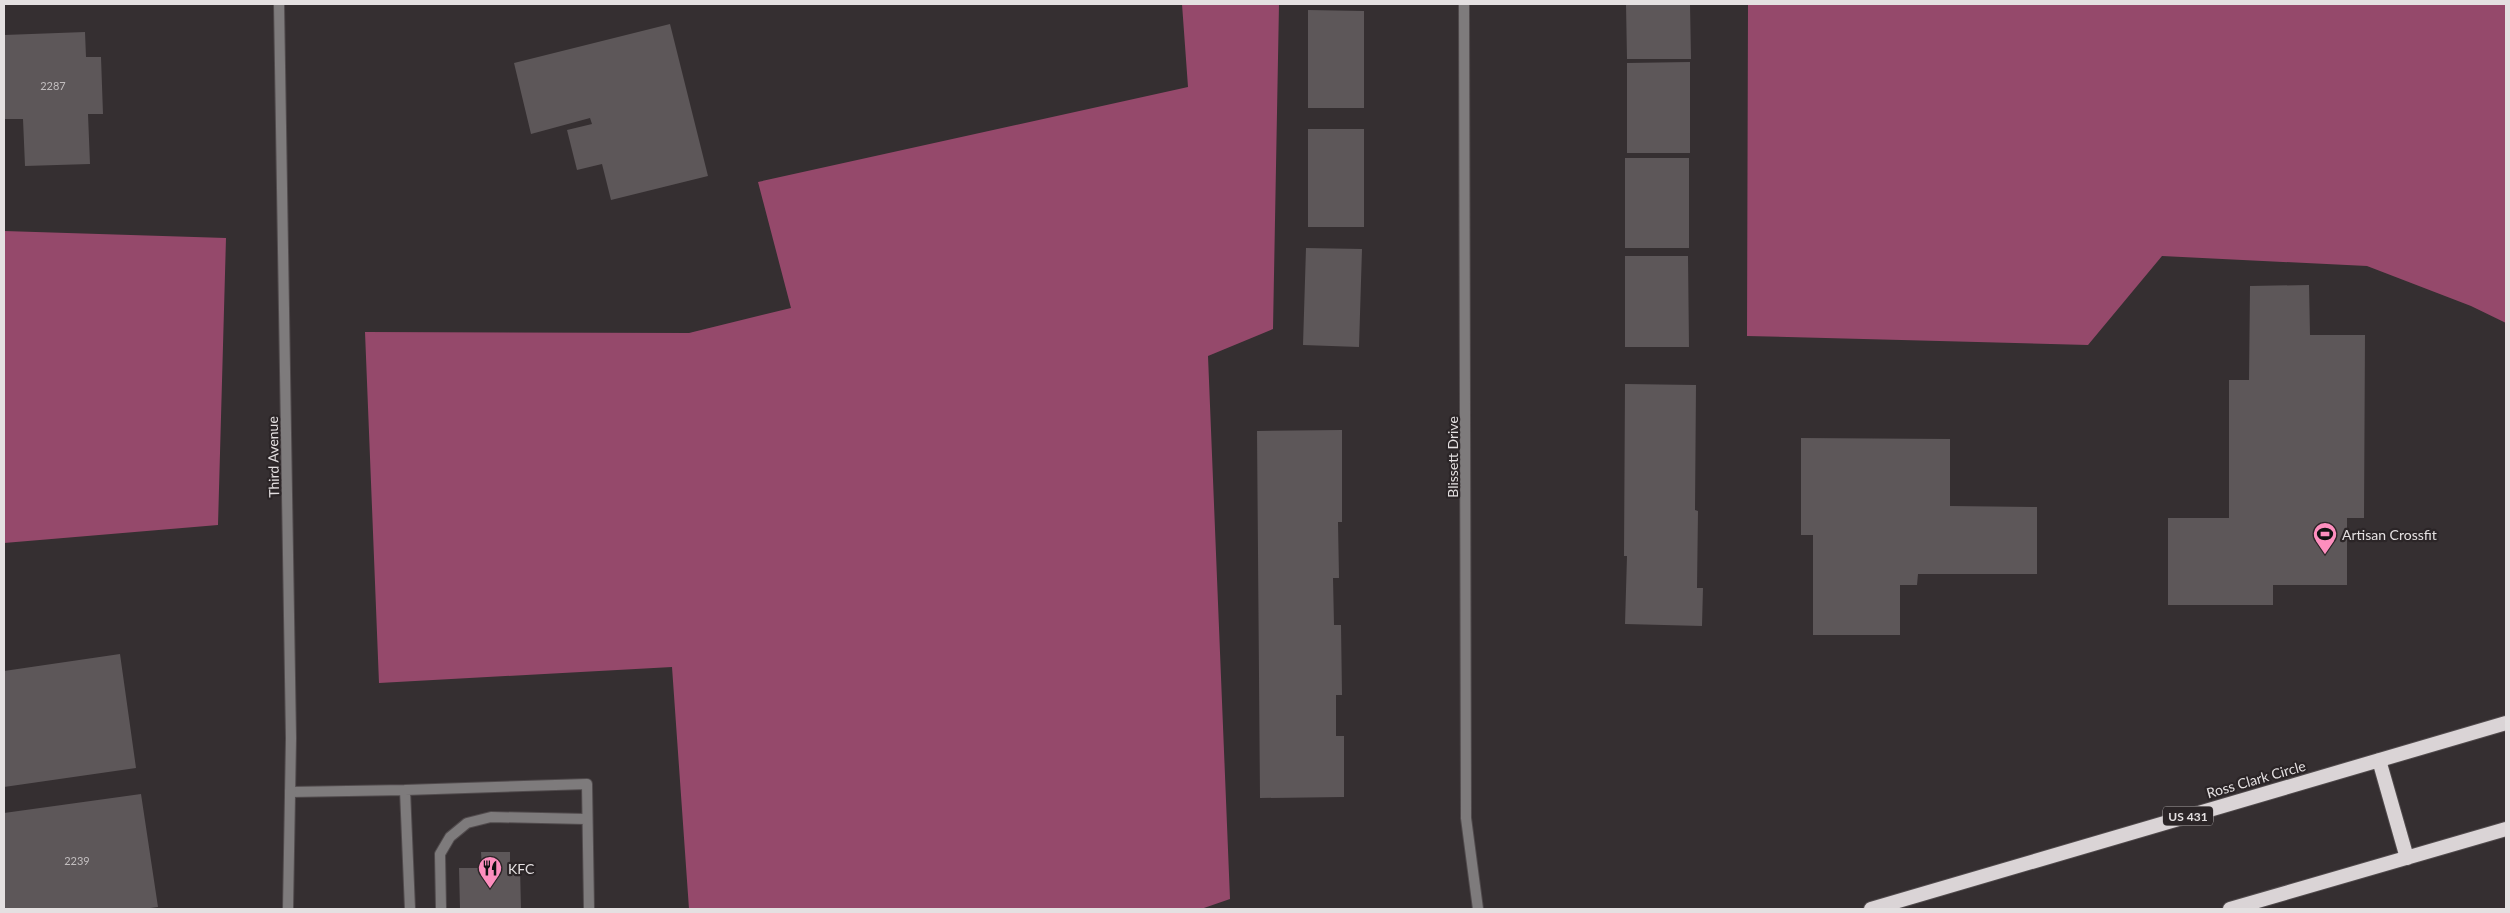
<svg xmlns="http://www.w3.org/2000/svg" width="2510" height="913" viewBox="0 0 2510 913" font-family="Lato,sans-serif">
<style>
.forest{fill:#95496b}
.building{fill:#5d5759}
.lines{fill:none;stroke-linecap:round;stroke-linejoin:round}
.service-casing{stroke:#514b4d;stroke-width:12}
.minor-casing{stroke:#514b4d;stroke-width:12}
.tertiary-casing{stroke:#514b4d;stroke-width:12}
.trunk-casing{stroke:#514b4d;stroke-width:16}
.service{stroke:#7e7b7c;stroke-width:10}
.minor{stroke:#7e7b7c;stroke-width:10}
.tertiary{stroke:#7e7b7c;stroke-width:10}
.trunk{stroke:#dad4d6;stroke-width:14}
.labels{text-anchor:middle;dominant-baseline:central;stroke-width:4.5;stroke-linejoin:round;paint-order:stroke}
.number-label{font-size:11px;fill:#c2bebf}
.shield{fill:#2b2527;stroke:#aca8a9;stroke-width:1}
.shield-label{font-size:12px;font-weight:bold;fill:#e4e0e1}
.street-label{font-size:14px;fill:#e4e0e1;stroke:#2b2527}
.poi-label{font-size:14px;fill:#e4e0e1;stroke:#2b2527;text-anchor:start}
</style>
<rect width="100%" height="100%" fill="#352f31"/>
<path class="forest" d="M1182,4h97l-6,325 -65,27 22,543 -29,10h-512l-17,-242 -293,16 -14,-351 324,1 102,-25 -33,-126 430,-95z
M1748,4h758v319l-35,-17 -104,-40 -205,-10 -74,89 -341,-9z
M4,231l222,7 -8,287 -214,18z"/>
<path class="building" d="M1626,4h64l1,55h-64z
M1308,10l56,1v97h-56z
M670,24l38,152 -97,24 -9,-36 -25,6 -10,-40 25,-6 -2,-6 -59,16 -17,-71z
M85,32l1,25h15l2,57h-15l2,50 -65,2 -2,-47h-19v-84z
M1690,62v91h-63v-90z
M1308,129h56v98h-56z
M1625,158h64v90h-64z
M1306,248l56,1 -3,98 -56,-2z
M1625,256h63l1,91h-64z
M2309,285l1,50h55l-1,183h-17v67h-74v20h-105v-87h61v-138h20l1,-94z
M1625,384l71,1 -1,125 3,1 -1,77h6l-1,38 -77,-2 2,-68h-3z
M1342,430v92h-4l1,56h-6l1,47h7l1,70h-6v41h8v61l-84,1 -3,-367z
M1801,438l149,1v67l87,1v67h-119l-1,11h-17v50h-87v-100h-12z
M120,654l16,114 -132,19v-116z
M141,794l17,113 -15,2h-139v-96z
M481,852h29v15h10l1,42h-61l-1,-41h23z"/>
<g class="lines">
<g class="service-casing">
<path id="service" d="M405,790l182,-6 2,125
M290,792l115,-2 5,119
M441,909l-1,-55 10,-17 17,-14 24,-6 95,2"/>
</g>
<g class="minor-casing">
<path id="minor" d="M1464,4l2,814 12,91"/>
</g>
<g class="tertiary-casing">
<path id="tertiary" d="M279,4l12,734 -3,171"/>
</g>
<g class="trunk-casing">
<path id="trunk" d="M2379,760l28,98
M1871,909l635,-186
M2230,909l276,-80"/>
</g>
<use href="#service" class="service"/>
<use href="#minor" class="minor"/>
<use href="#tertiary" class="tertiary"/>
<use href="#trunk" class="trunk"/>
</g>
<defs>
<g id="stadium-pin" transform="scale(1.25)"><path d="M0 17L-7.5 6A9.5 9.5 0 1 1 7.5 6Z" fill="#fd8ebe" stroke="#2b2527"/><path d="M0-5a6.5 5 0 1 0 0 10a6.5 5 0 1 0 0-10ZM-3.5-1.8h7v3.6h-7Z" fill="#111"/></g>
<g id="restaurant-pin" transform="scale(1.25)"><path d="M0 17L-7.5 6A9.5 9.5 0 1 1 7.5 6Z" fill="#fd8ebe" stroke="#2b2527"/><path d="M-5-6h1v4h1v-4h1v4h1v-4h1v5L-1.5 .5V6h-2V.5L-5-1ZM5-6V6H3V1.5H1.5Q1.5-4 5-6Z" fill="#111"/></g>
</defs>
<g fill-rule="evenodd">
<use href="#stadium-pin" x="2325" y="534"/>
<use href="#restaurant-pin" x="490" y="868"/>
</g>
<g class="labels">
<g class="number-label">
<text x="53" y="85">2287</text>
<text x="77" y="860">2239</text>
</g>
<rect class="shield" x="2163" y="806.5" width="50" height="19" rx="4"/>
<g class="shield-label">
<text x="2188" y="816">US 431</text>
</g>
<g class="street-label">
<text transform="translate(273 457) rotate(-91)">Third Avenue</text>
<text transform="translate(1452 457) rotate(-90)">Blissett Drive</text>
<text transform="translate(2256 779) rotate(-16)">Ross Clark Circle</text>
</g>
<g class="poi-label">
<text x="2342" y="534">Artisan Crossfit</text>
<text x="508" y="868">KFC</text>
</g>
</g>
<rect width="2510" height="913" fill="none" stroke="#e4e0e1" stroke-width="10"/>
</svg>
